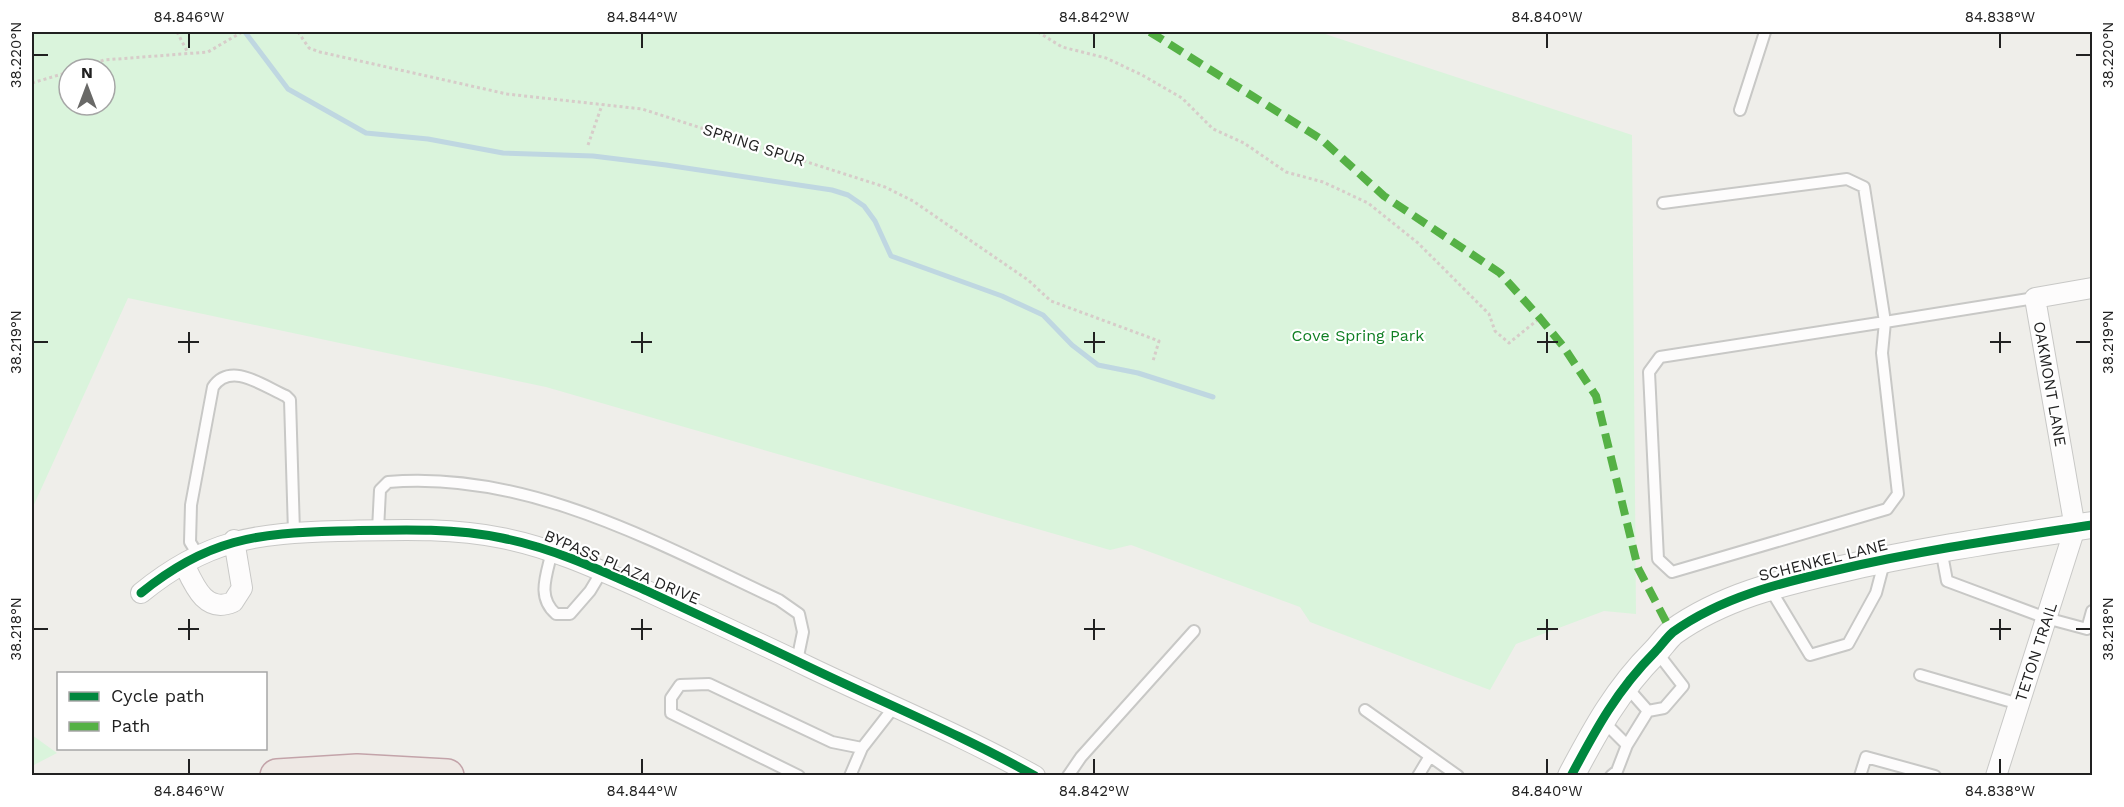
<svg xmlns="http://www.w3.org/2000/svg" width="2124" height="807" viewBox="0 0 2124 807" font-family="'Work Sans',sans-serif">
<style>
.park{fill:#daf4dc;fill-rule:evenodd}
.lines{fill:none;stroke-linecap:round;stroke-linejoin:round}
.stream{stroke:#bfd7e1;stroke-width:5}
.service-casing{stroke:#c8c8c6;stroke-width:14}
.minor-casing{stroke:#c8c8c6;stroke-width:22}
.tertiary-casing{stroke:#c8c8c6;stroke-width:28}
.trunk-casing{stroke:#c3a3a9;stroke-width:36}
.path{stroke:#d7ccc9;stroke-width:3;stroke-dasharray:3 3;stroke-linecap:butt}
.service{stroke:#fdfcfc;stroke-width:10}
.minor{stroke:#fdfcfc;stroke-width:20}
.tertiary{stroke:#fdfcfc;stroke-width:26}
.trunk{stroke:#eee8e4;stroke-width:33}
.quiet{stroke:#55b145;stroke-width:8;stroke-dasharray:15 8;stroke-linecap:butt}
.cycleway-casing{stroke:#fff;stroke-width:13}
.cycleway{stroke:#00873e;stroke-width:9}
.ticks{fill:none;stroke:#212121;stroke-width:2}
.labels{text-anchor:middle;dominant-baseline:central;stroke-width:4.5;stroke-linejoin:round;paint-order:stroke}
.street-label{font-size:16px;fill:#212121;stroke:#fff}
.park-label{font-size:16px;fill:#107f24;stroke:#fff}
.neatline{fill:none;stroke:#212121;stroke-width:2}
.ticks-label{font-size:15px;text-anchor:middle;fill:#212121}
</style>
<rect width="100%" height="100%" fill="#efeeea"/>
<path class="park" d="M32,32h1287l313,103 4,479 -32,-3 -88,33 -26,46 -180,-68 -10,-15 -169,-62 -21,5 -564,-163 -418,-89 -96,211zM69,69h36v36h-36z
M32,735l25,18 -25,13z"/>
<g class="lines">
<path class="stream" d="M245,32l43,57 78,44 62,6 75,14 90,3 73,9 166,25 16,5 16,11 11,15 16,35 111,40 41,19 29,30 26,20 40,8 75,24"/>
<g class="service-casing">
<path id="service" d="M1740,110l25,-78
M1663,203l184,-24 17,8 21,135 150,-24
M1885,322l-3,31 16,141 -11,15 -215,63 -14,-13 -9,-187 11,-15z
M378,530l2,-40 8,-8c139,-12 269,61 391,118l20,14 4,18 -6,29
M1941,549l6,32 99,37 41,11 5,-18
M552,551c-5,23 -16,46 4,63h14l20,-23 12,-20
M198,555l-8,-13 1,-37 22,-118c18,-26 50,-1 73,9l4,4 4,132
M1769,587l41,68 38,-11 28,-51 9,-34
M1920,675l99,29
M1625,685l23,26 -21,34
M1365,710l93,66
M1648,711l16,-3 19,-22 -27,-35
M1603,721l24,24 -10,26 -6,5
M799,776l-128,-63v-15l9,-13 29,-1 123,58 30,6
M850,776l12,-28 32,-41
M1068,776l13,-19 113,-126
M1418,776l12,-20
M1860,776l6,-19 69,19"/>
</g>
<g class="minor-casing">
<path id="minor" d="M184,564c10,21 21,50 49,38l9,-14 -8,-48
M141,593c66,-54 116,-60 197,-62 55,-1 111,-4 164,7 51,10 98,32 145,53 54,25 108,50 162,76 75,36 153,68 226,109
M1996,776l79,-248 -40,-230 57,-10"/>
</g>
<g class="tertiary-casing">
<path id="tertiary" d="M1571,776c25,-47 46,-86 84,-124 6,-6 11,-14 18,-20 49,-35 107,-49 164,-62 85,-20 170,-32 255,-45"/>
</g>
<g class="trunk-casing">
<path id="trunk" d="M277,776l80,-5 90,5"/>
</g>
<path class="path" d="M177,32l10,19
M298,32l11,16 11,4 187,42 135,15 243,78 28,14 115,79 23,21 108,40 -6,20
M1038,32l24,15 44,11 36,17 40,23 31,31 31,14 42,29 37,10 45,21 50,40 71,71 6,17 14,12 31,-25
M78,69l26,-9 104,-8 34,-20
M32,83l37,-11
M588,145l14,-40"/>
<use href="#service" class="service"/>
<use href="#minor" class="minor"/>
<use href="#tertiary" class="tertiary"/>
<use href="#trunk" class="trunk"/>
<path class="quiet" d="M1150,32l171,107 63,57 116,77 40,45 23,28 33,50 42,172 34,65"/>
<g class="cycleway-casing">
<path id="cycleway" d="M141,593c66,-54 116,-60 197,-62 55,-1 111,-4 164,7 51,10 98,32 145,53 54,25 108,50 162,76 75,36 153,68 226,109
M1571,776c25,-47 46,-86 84,-124 6,-6 11,-14 18,-20 49,-35 107,-49 164,-62 85,-20 170,-32 255,-45"/>
</g>
<use href="#cycleway" class="cycleway"/>
</g>
<path class="ticks" d="M189,33v15M642,33v15M1094,33v15M1547,33v15M2000,33v15M33,55h15M2076,55h15M189,332v21M642,332v21M1094,332v21M1547,332v21M2000,332v21M33,342h15M178,342h21M631,342h21M1084,342h21M1537,342h21M1990,342h21M2076,342h15M189,619v21M642,619v21M1094,619v21M1547,619v21M2000,619v21M33,629h15M178,629h21M631,629h21M1084,629h21M1537,629h21M1990,629h21M2076,629h15M189,759v15M642,759v15M1094,759v15M1547,759v15M2000,759v15"/>
<g class="labels">
<g class="street-label">
<text transform="translate(754 145) rotate(18)">SPRING SPUR</text>
<text transform="translate(2050 384) rotate(80)">OAKMONT LANE</text>
<text transform="translate(1823 560) rotate(-14)">SCHENKEL LANE</text>
<text transform="translate(622 567) rotate(23)">BYPASS PLAZA DRIVE</text>
<text transform="translate(2036 652) rotate(-72)">TETON TRAIL</text>
</g>
<g class="park-label">
<text x="1358" y="335">Cove Spring Park</text>
</g>
</g>
<rect width="2124" height="807" fill="none" stroke="#ffffff" stroke-width="66"/>
<rect x="57" y="672" width="210" height="78" fill="#ffffff" stroke="#a6a6a6" stroke-width="1.5"/>
<rect x="69" y="692" width="30" height="9" fill="#00873e" stroke="#a6a6a6" stroke-width="1.5"/>
<text x="111" y="702" font-size="18" fill="#212121">Cycle path</text>
<rect x="69" y="722" width="30" height="9" fill="#55b145" stroke="#a6a6a6" stroke-width="1.5"/>
<text x="111" y="732" font-size="18" fill="#212121">Path</text>
<g transform="translate(87 87)"><circle r="28" fill="#ffffff" stroke="#a6a6a6" stroke-width="1.5"/>
<path d="M0-4.5L10 22L0 15L-10 22Z" fill="#696967"/>
<text y="-9" font-size="16" font-weight="bold" text-anchor="middle" fill="#212121">N</text>
</g>
<rect x="33" y="33" width="2058" height="741" class="neatline"/>
<g class="ticks-label">
<text x="189" y="22">84.846°W</text>
<text x="642" y="22">84.844°W</text>
<text x="1094" y="22">84.842°W</text>
<text x="1547" y="22">84.840°W</text>
<text x="2000" y="22">84.838°W</text>
<text transform="translate(16 55) rotate(-90)" y="5">38.220°N</text>
<text transform="translate(2108 55) rotate(-90)" y="5">38.220°N</text>
<text transform="translate(16 342) rotate(-90)" y="5">38.219°N</text>
<text transform="translate(2108 342) rotate(-90)" y="5">38.219°N</text>
<text transform="translate(16 629) rotate(-90)" y="5">38.218°N</text>
<text transform="translate(2108 629) rotate(-90)" y="5">38.218°N</text>
<text x="189" y="796">84.846°W</text>
<text x="642" y="796">84.844°W</text>
<text x="1094" y="796">84.842°W</text>
<text x="1547" y="796">84.840°W</text>
<text x="2000" y="796">84.838°W</text>
</g>
</svg>
